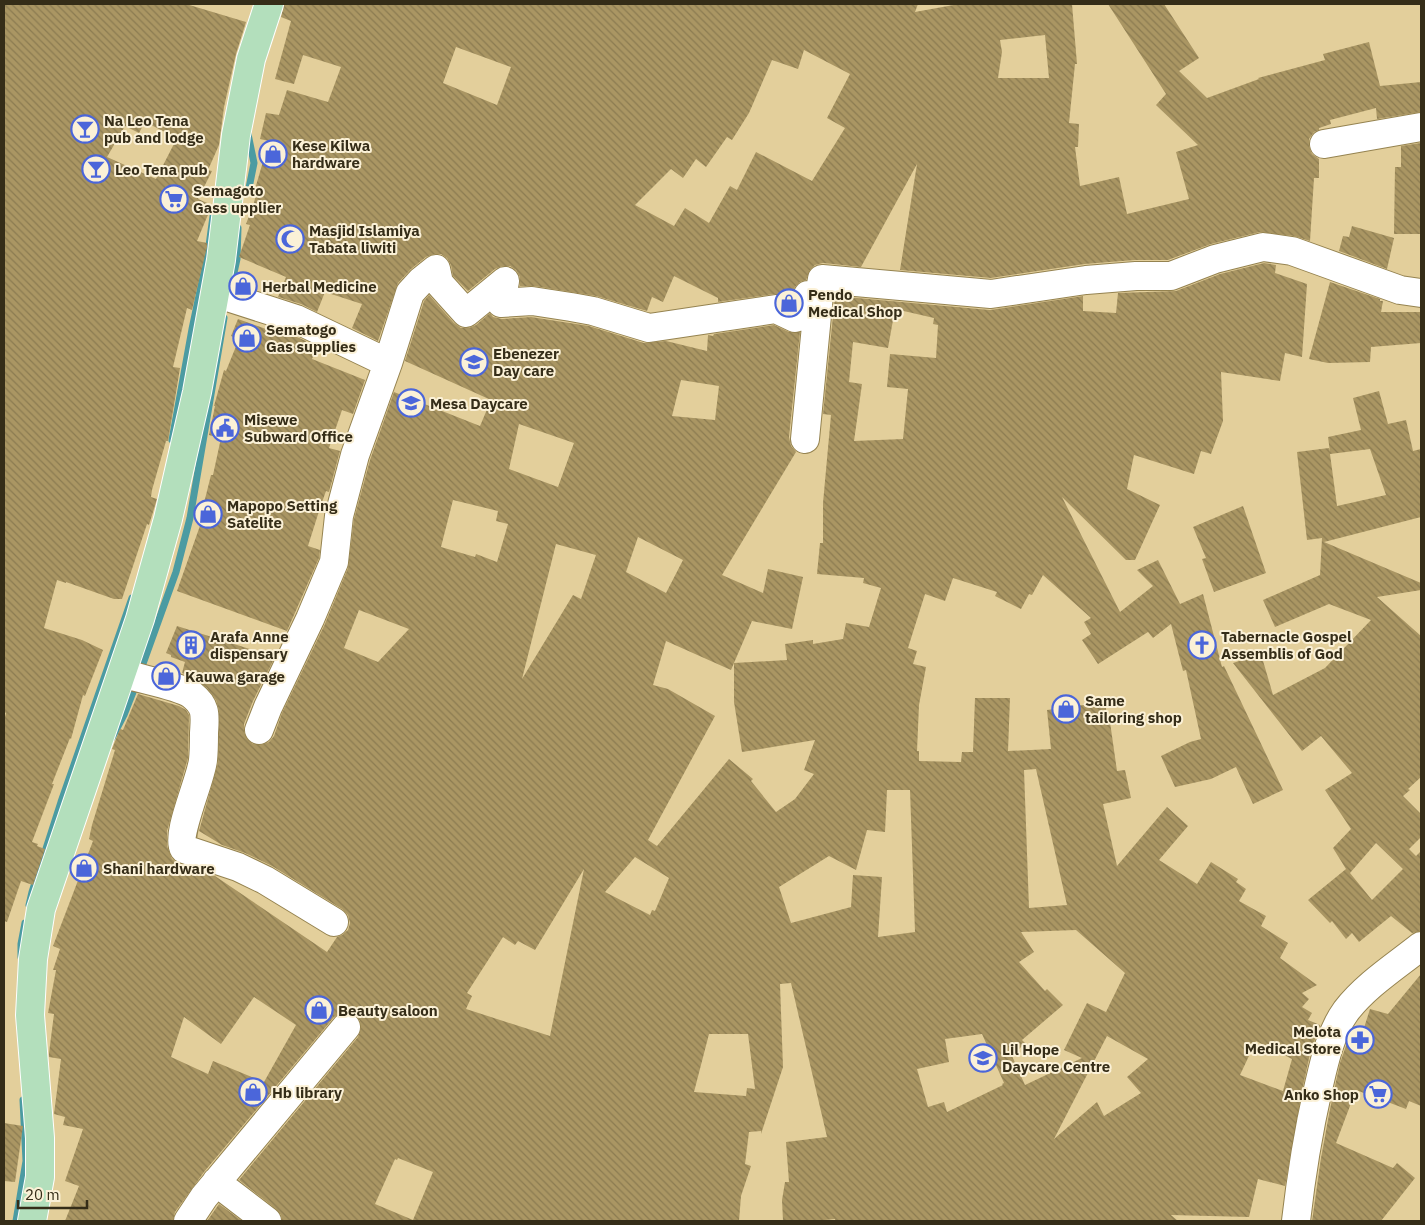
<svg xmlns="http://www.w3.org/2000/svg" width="1425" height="1225" viewBox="0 0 1425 1225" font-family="'IBM Plex Sans',sans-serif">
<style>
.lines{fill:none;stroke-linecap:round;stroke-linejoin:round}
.stream{stroke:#4b9ba2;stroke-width:7}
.building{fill:url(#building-back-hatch);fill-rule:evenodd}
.minor-casing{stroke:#958350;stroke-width:30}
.major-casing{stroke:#fff;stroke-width:30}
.minor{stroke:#fff;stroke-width:28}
.major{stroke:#b3dfbc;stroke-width:28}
.labels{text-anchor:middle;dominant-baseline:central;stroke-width:4;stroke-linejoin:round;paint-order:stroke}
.poi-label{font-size:15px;font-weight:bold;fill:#352d18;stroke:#fbf1d7;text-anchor:start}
</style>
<defs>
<pattern id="building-back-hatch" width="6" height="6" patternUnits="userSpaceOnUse" patternTransform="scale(1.25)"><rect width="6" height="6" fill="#aa9663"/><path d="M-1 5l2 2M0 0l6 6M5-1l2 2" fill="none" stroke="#8b7b51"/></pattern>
</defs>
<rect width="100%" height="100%" fill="#e3cf9b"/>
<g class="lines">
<path class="stream" d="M248,134l6,29 -5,25
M230,291l7,-32 1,-31
M172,440l20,-111 16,-76 6,-44
M140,672l36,-100 14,-54 34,-200
M112,738l12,-23 13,-33
M29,905l3,-13 29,-90 71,-204
M21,957v-13l4,-21
M16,1221l10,-60 -3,-61"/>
</g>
<path class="building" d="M4,4h182l60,18 -10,32 -12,53 -5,38 -11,25 4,1 -14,28 14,6 -15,36 10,2v4l-15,63 -5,-2 -14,59 7,1 -12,73h-2l-14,49 -1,7 6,2 -8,26 -2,-1 -25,75h-8l-48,-17v1l-9,-3 -13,48 38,12 21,10 -18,46 -2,-1 -12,44 -1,-1 -18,46h2l-22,58 6,2 -1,2 8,3 -12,36 -12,-4 -14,41 -3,-1v-201l2,-7 -2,-1zM145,122l32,16 -21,41 -49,-22 18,-31 14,7z
M284,4h634l-3,8 44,-8h113l5,60h-2l-6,59 10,1 -1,23h-3l5,39 39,-9 8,37 62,-15 -13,-47 22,-7 -42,-40 10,-11 -58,-90h56l35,54 -20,13 28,27 52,-19 -1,-1 67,-18 -2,-6 46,-12 11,44 41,-4v30l-44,7 -1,-11 -46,12 1,4 -12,4v2l-5,2 -5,7v7l3,8 7,5v19h-5l-4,63 -16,-5 -34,-4 -49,12 -43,16h-33l-50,4 -94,14 -91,-8 17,-106 -56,103 -38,-4 -8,2 -5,5 -4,10 -6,2 -5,5 -6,11 -15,-4 -56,8v-4l-44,-22 -11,26 -11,-5 -5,14 -51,-15 -62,-10h-14v-9l-4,-7 -6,-4h-8l-7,3 -27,22 -15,-15 -2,-11 -4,-7 -6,-4h-7l-8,3 -15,12 -13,14 -20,58 -26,-13 10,-24 -37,-12 -8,20 -16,-8 -23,-7 8,-20 -47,-20 11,-32 -4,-1 8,-21 3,-14h-2l14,-48 -9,-2 6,-26 13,2 8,-25 41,12 13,-35 -38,-12 -9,29 -19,-5 16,-58 -10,-4zM1045,35l4,43h-51l4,-26 -2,-12zM456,47l55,20 -14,38 -54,-22zM804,50l46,24 -23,44 18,10 -33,53 -56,-29 -19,38 -7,-4 -21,37 -24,-15 -11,18 -39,-21 36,-36 12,9 13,-19 10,8 21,-30 5,3 17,-27 23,-53 26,9z
M1421,143v91h-27l1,-67h6v-21z
M1352,226l42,12 -7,31 -48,-18 4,-15 6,1z
M1264,263l12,2 -1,8 32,11 -5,73 -17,-4 -5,28 -59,-9 2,49 -12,33 -10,-3 -7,23 -60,-19 -7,34 33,16 -25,55h-9l-64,-63 58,115 33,-26 -16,-16 21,-10 22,44 23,-10 19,73 2,-1 59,124 -30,14 -17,-37 -25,12 -36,8 -14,-31 29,-14 11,-3 -15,-69 -3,1 -12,-47 -18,14 -5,-6 -50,32 -16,-24 9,-6 -7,-12 7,-4 -48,-43 -11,20 -3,-1 -8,15 -26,-13 2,-4 -44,-14 -8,23 -20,-7 -17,54 9,3 -4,13 13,3 -7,38 -2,46h2v10l42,1 1,-10h11l2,-54h35l-2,53 43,-2 -4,-39 58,-8 2,14 2,-1 8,56 8,-1 6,28 -28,6 14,62 50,-59 21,19 -29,34 38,24 14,-22 27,17 -2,3 10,7 -7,12 27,15 -5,10 27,17 -8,15 37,27 -15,8 7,6 -7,8 10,6 -4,7 12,5 -10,29 -7,32 -18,100 -27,-7 -9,38 -78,-2 7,6h-343v-2l-20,2h-32l-1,-21 3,-18h4l-3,-40 41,-5 -36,-154 -11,1 3,83 -22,67v-3l-12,1 -4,32 6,2 -10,30 -2,25h-457l-1,-6 -5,-6 -37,-29 119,-143 3,-8 -1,-8 -4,-6 -8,-3 -8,1 -6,4 -130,155 -29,40 -2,9h-108l14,-35 -14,-5 18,-52 -20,-4 2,-8 -11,-3 7,-55 -12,-2v-4l5,-39 -6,-1 8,-43h-3l7,-21 -7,-3 40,-105 -4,-2 3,-14 23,-75 -3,-1 8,-20 3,1 15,-36 41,12 7,4 3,5 -1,43 -21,73v15l5,13 7,5 36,12 112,76 10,-15 5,-2 6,-5 2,-7 -2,-8 -6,-6 -70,-43 -27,-13 -23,-8 -23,-14 19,-68 1,-53 -3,-10 -9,-12 -13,-10 -12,-5 3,-11 -14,-5v-2l-5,-2 11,-27 98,31 -22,44 -9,23v8l3,7 6,5 8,1 8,-3 5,-6 8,-23 42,-87 24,-58 6,-49 16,-59 24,-68 86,34 11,-26 -86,-39 19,-60 5,-6 25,28 7,5h8l7,-3 14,-12 3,4 9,2 29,-2 58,9 55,17 22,-2 41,10 1,-16 5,1 1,-2 60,-9 15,7h11l-11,105 2,9 5,6 -74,123 41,18 5,-24 35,8 -11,52 -40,-8 -18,42 53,-3 -2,-16 28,-4v4l30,-5 3,-16 23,4 12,-39 -18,-5 1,-5 -47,-4 3,-31h3v-40l8,-88 -8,-1 12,-118 155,14 93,-14v15l33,2 2,-20 58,-2 44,-17zM895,309l39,9 -1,6 5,1 -2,33 -46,-4 -3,33 21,2 -5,50 -49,2 8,-57 -13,-2 4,-40 35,6zM681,380l38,6 -4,34 -43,-4zM519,424l55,19 -16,44 -49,-18zM453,500l45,11 -2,10 12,3 -11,38 -21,-8 -1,3 -34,-10zM638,537l45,23 -17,33 -40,-21zM556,544l40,11 -15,44 -8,-4 -51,84zM359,610l50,19 -31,33 -34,-14zM666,641l65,29 3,-7v39l8,50 73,-12 -11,30 10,4 -19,25 -19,13 -25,-31 2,-2 -24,-20 -72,87 -9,-6 67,-124 -47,-27 -15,-4zM1036,769l31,136 -38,3 -5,-138zM887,790h23l5,142 -37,5 4,-60 -29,-2 -2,32 -60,16 -12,-36 50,-31 27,14 11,-40 18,2zM635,857l34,21 -14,33 -3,-1 -2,5 -45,-23zM584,869l-34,167 -84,-27 6,-13 -5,-3 36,-56 12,8 3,-4 17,9zM1076,930l49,43 -19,39 -19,-9 -23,47 18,8 -57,27 -13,-29 13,-13 -3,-3 41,-35 -16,-16 -2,2 -26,-29 15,-10 -13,-20zM254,997l42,28 -32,57 -51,-21 -5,13 -37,-17 13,-40 37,27zM709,1034h39l7,55 -8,-1 -1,8 -52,-4zM982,1034l22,49 -2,1 1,1 -56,27 -3,-10 -16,5 -11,-38 32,-7 -4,-23zM1107,1036l41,23 -21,18 14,16 -37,23 -7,-14 -43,37zM1256,1041l36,18 -9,32 -43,-16zM398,1158l35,14 -20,48 -38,-16 20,-45 2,1z
M1330,282l50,17v2h3l-2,11h40v31l-50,4 -1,15 -42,1 -19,-4z
M238,319l28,10 1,-3 23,8 16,7 -1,10 9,3 -2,5 53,21 -12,34 -11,-4 -13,38 11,3 -11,41 -3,-1 -6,17 -12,38 12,4 -1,8 -32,73 -110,-40 25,-71 -2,-1 11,-44h2l8,-37 -12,-3 6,-29h-1l10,-36 2,1 13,-32 -8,-3z
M1379,391l9,33 18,-4 7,31 8,-2v68l-97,25 97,41v7l-44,7 44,39v141l-13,12 2,1 -7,6 18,18v23l-12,12 7,7 5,-5v80l-9,2 -21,-17 -32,26 -7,-9 -6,6 -14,-18 -2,2 -22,-23 38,-31 -13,-21 18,-19 -26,-39 27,-17 -31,-37 -19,15 -69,-88 28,-9 12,41 52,-27 46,-48 -42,-16 -54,23 -12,-27 57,-25 2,-37 -15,2 -10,-88 32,-4 1,4 -2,-15 33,-7 -8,-32zM1370,449l16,46 -49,11 -7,-52zM1376,843l27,26 -31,31 -22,-27z
M1243,506l23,67 -52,19 -12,-33 4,-1 -13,-31z
M1421,974v132l-12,-5 -3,8 -50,-19 -20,53 57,25 4,-5 18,15 -34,43h-69l9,-63 9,-49 10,-46 9,-26 2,1 3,-9 9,2 7,-22 18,5z
M4,1123l19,3 -8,56 -11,-1z
M219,1204l23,17h-35z"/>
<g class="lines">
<g class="minor-casing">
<path id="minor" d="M1324,144l97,-17
M215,293l81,26 92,44
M805,439l14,-144
M122,673c17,6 58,13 70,22 15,12 13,20 12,38 0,9 0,18 -1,27 -2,20 -28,75 -19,89l54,18 27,13 69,42
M259,730l9,-23 42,-88 24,-57 5,-46 16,-61 33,-92 22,-70 11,-12 15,-12 3,14 27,30 39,-32 -4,22 31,-2 39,6 22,4 56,17 127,-19 19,9 13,-23h11l3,-16 169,15 95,-14 50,-4h35l44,-17 48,-12 29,4 108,39 21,3
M216,1182l51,39
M188,1221l16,-24 142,-170
M1296,1221c5,-44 12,-88 22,-132 6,-26 12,-56 28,-78 20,-26 50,-45 75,-65"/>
</g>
<g class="major-casing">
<path id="major" d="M32,1221l8,-44v-39l-10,-123 3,-56 8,-50 99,-290 28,-100 29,-127 24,-132 15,-125 15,-76 18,-55"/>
</g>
<use href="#minor" class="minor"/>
<use href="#major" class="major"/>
</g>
<defs>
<g id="bar-ring" transform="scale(1.4375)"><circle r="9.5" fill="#fbf1d7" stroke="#4b66da" stroke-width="1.5"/><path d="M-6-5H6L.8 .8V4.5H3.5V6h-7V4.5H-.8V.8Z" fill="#4b66da"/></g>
<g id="shop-ring" transform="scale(1.4375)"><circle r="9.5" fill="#fbf1d7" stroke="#4b66da" stroke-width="1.5"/><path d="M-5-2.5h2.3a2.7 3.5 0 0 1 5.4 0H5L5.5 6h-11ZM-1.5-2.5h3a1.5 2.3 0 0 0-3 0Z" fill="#4b66da"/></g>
<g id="supermarket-ring" transform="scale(1.4375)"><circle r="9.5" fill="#fbf1d7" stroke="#4b66da" stroke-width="1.5"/><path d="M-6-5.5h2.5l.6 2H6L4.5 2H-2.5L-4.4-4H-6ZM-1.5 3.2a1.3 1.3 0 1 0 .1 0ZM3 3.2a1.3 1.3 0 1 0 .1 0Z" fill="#4b66da"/></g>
<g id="mosque-ring" transform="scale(1.4375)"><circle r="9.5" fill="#fbf1d7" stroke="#4b66da" stroke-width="1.5"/><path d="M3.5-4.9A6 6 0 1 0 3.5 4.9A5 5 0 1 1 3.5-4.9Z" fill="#4b66da"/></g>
<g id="school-ring" transform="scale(1.4375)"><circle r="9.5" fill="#fbf1d7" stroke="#4b66da" stroke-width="1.5"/><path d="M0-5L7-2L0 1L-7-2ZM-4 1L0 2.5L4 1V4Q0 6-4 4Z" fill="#4b66da"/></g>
<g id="civic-ring" transform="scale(1.4375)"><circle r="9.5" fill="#fbf1d7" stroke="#4b66da" stroke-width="1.5"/><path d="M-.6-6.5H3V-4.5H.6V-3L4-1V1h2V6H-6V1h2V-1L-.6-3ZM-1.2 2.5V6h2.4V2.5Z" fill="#4b66da"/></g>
<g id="building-ring" transform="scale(1.4375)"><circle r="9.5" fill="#fbf1d7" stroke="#4b66da" stroke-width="1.5"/><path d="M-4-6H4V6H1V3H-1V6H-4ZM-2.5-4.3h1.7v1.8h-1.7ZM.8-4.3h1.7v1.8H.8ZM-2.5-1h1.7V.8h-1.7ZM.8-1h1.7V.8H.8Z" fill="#4b66da"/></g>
<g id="church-ring" transform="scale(1.4375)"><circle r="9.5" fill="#fbf1d7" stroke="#4b66da" stroke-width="1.5"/><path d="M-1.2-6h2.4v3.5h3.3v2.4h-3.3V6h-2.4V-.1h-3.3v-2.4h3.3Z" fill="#4b66da"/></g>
<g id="pharmacy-ring" transform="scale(1.4375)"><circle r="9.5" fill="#fbf1d7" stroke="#4b66da" stroke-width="1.5"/><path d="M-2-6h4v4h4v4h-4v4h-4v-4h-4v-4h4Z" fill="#4b66da"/></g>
</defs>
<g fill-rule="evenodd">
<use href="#bar-ring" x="85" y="129"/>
<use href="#shop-ring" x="273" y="154"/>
<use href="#bar-ring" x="96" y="169"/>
<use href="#supermarket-ring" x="174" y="199"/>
<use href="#mosque-ring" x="290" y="239"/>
<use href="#shop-ring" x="243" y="286"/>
<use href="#shop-ring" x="789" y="303"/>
<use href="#shop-ring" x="247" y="338"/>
<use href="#school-ring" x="474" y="362"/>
<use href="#school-ring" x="411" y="403"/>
<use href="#civic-ring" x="225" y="428"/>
<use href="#shop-ring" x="208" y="514"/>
<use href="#building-ring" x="191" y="645"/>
<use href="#church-ring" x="1202" y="645"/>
<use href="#shop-ring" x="166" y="676"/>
<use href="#shop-ring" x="1066" y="709"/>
<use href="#shop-ring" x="84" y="868"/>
<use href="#shop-ring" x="319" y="1010"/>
<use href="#pharmacy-ring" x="1360" y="1040"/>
<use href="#school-ring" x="983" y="1058"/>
<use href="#shop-ring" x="253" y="1092"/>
<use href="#supermarket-ring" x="1378" y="1094"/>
</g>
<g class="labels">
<g class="poi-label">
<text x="104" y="120">Na Leo Tena<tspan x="104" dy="17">pub and lodge</tspan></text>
<text x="292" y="145">Kese Kilwa<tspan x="292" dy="17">hardware</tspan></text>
<text x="115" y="169">Leo Tena pub</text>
<text x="193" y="190">Semagoto<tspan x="193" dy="17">Gass upplier</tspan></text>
<text x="309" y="230">Masjid Islamiya<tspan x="309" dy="17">Tabata liwiti</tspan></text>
<text x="262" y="286">Herbal Medicine</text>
<text x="808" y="294">Pendo<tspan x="808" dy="17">Medical Shop</tspan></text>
<text x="266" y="329">Sematogo<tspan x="266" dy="17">Gas supplies</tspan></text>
<text x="493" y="353">Ebenezer<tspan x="493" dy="17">Day care</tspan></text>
<text x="430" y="403">Mesa Daycare</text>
<text x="244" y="419">Misewe<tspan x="244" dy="17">Subward Office</tspan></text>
<text x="227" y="505">Mapopo Setting<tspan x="227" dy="17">Satelite</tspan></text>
<text x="210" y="636">Arafa Anne<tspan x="210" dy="17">dispensary</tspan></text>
<text x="1221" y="636">Tabernacle Gospel<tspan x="1221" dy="17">Assemblis of God</tspan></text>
<text x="185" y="676">Kauwa garage</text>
<text x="1085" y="700">Same<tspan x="1085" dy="17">tailoring shop</tspan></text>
<text x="103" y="868">Shani hardware</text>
<text x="338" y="1010">Beauty saloon</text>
<text x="1341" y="1031" text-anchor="end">Melota<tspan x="1341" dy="17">Medical Store</tspan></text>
<text x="1002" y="1049">Lil Hope<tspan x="1002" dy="17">Daycare Centre</tspan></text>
<text x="272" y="1092">Hb library</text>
<text x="1359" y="1094" text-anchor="end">Anko Shop</text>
</g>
</g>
<rect width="1425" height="1225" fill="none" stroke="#352d18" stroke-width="10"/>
<path d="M18 1200v8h69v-8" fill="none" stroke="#352d18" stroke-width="2.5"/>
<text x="25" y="1200" font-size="15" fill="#352d18" stroke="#fbf1d7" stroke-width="4" paint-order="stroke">20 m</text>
</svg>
